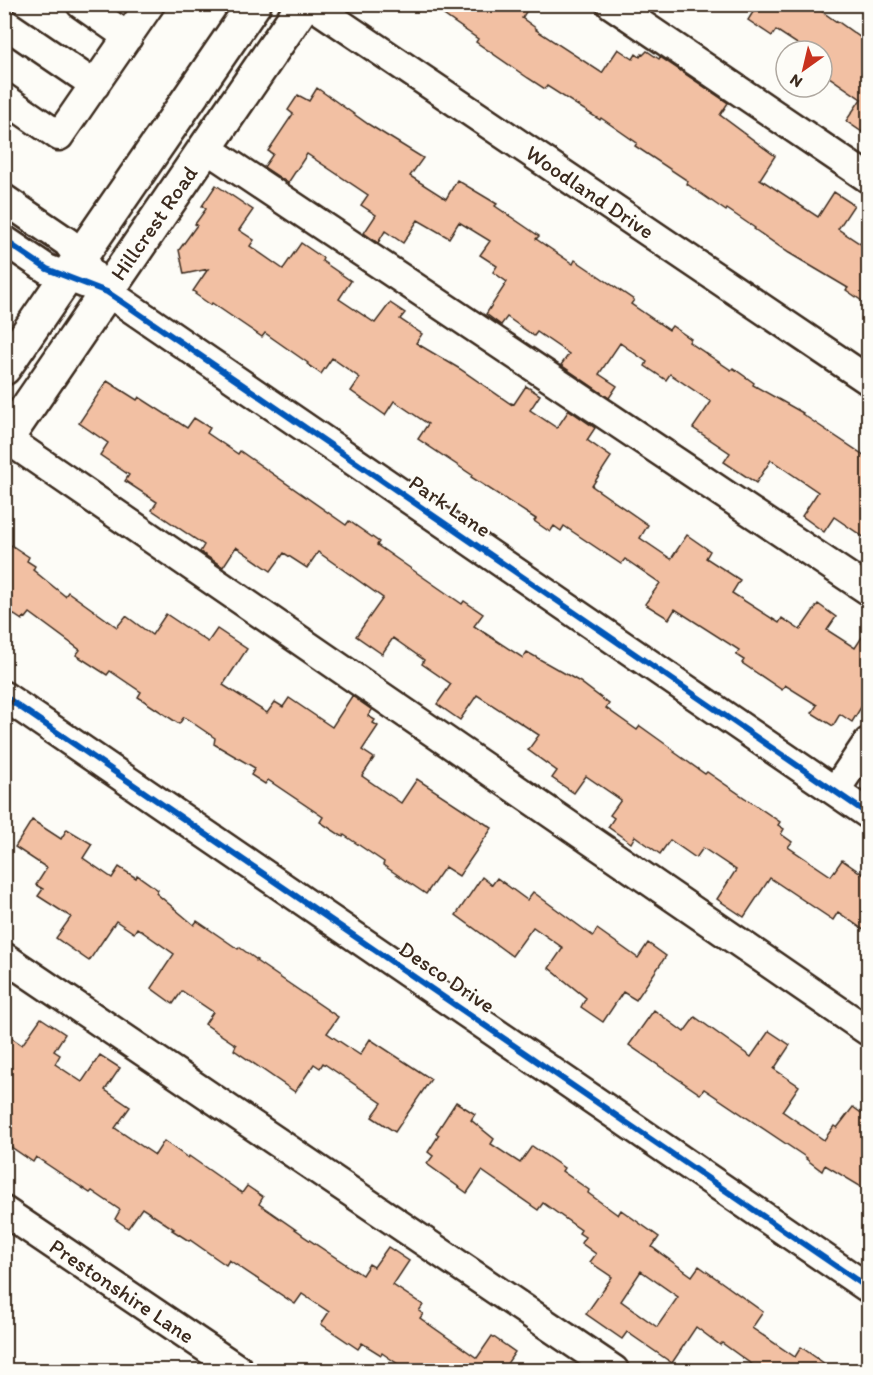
<svg xmlns="http://www.w3.org/2000/svg" width="873" height="1375" viewBox="0 0 873 1375" font-family="Itim,sans-serif">
<style>
.building{fill:#f2c0a3;stroke:#3b2a1e;stroke-width:1.5;fill-rule:evenodd}
.lines{fill:none;stroke-linecap:round;stroke-linejoin:round}
.minor-casing{stroke:#3b2a1e;stroke-width:33}
.major-casing{stroke:#3b2a1e;stroke-width:38}
.minor{stroke:#fdfcf7;stroke-width:28}
.major{stroke:#fdfcf7;stroke-width:33}
.cycleway-casing{stroke:#fdfcf7;stroke-width:10}
.cycleway{stroke:#0057b8;stroke-width:6}
.labels{text-anchor:middle;dominant-baseline:central;stroke-width:4.5;stroke-linejoin:round;paint-order:stroke}
.street-label{font-size:22px;fill:#3b2a1e;stroke:#fdfcf7}
</style>
<rect width="100%" height="100%" fill="#fdfcf7"/>
<filter id="ink" filterUnits="userSpaceOnUse"><feTurbulence type="fractalNoise" baseFrequency=".0167" numOctaves="2"/><feDisplacementMap in="SourceGraphic" scale="12" xChannelSelector="R" yChannelSelector="G"/><feConvolveMatrix kernelMatrix="1 2 1 2 8 2 1 2 1" color-interpolation-filters="sRGB"/></filter>
<g filter="url(#ink)">
<path class="building" d="M428,4h103l-9,14 15,11 -1,1 66,43 16,-24 15,10 3,-5 4,3 2,-3 1,1 4,-4 12,8 1,-2 68,46 -8,12 55,41 -15,23 58,38 16,-25 20,13 -16,24 30,20v56l-22,-15 2,-2 -59,-35 -35,-24 1,-1 -28,-19 -1,2 -39,-27 1,-3 -53,-35 2,-3 -36,-25 -1,2 -53,-34 -2,3 -17,-11 -52,-36 2,-3z
M758,4h53l26,18v-1l31,22v93l-22,-15 15,-22 -39,-27v-21h-14l-32,-21 -4,6 -24,-16z
M317,88l51,36 55,34 -13,18 36,23 11,-19 40,24 -2,2 44,30 -3,3 37,25 2,-4 59,40 -3,4 38,26 3,-4 19,13 -2,3 42,28 2,-2 21,15 -1,2 50,28 -1,1 66,44v82l-34,-23 -10,15 -22,-16 16,-24 -47,-32 -15,23 -32,-21 6,-9 -37,-25 18,-26 -41,-28 -4,6 -21,-14 2,-4 -27,-19 -21,31 18,12 -8,12 -48,-33 8,-11 -32,-22 -3,4 -27,-19 -6,8 -15,-11 21,-32 -14,-10 4,-6 -17,-11 10,-14 -31,-19 -10,16 -31,-18 -15,23 -18,-12 -7,12 -14,-10 12,-18 -15,-10 7,-10 -61,-41 -19,29 -24,-16 9,-13 -5,-3 25,-37 -5,-4 10,-15 11,6z
M216,185l37,25 -14,20 15,10 -4,6 33,23 18,-26 22,15 -1,3 29,20 -12,18 36,24 15,-20 15,10 -5,6 22,15 -6,9 44,26 51,35v-1l3,1 12,-18 14,9 -10,15 27,18 12,-18 26,18 -8,12 24,17 -19,29 56,39 -8,13 31,21 16,-24 23,16 -4,7 34,22 -8,13 47,30 3,-5 18,12 18,-26 18,13 -9,13 28,18 13,-20v68l-16,26 -12,-8 -7,12 -21,-13 5,-8 -32,-20 -3,5 -40,-27 2,-3 -8,-5 3,-5 -64,-41 -6,10 -24,-15 15,-21 -35,-24 -4,5 -57,-38 -3,5 -7,-5 -4,6 -16,-11 2,-2 -65,-42 1,-2 -54,-36 10,-15 -34,-23 -9,14 -34,-24 9,-13 -28,-20 -11,16 -14,-10 1,-1 -43,-30 -3,4 -50,-34 -1,2 -16,-11 1,-1 -3,-2 15,-22 -24,5 -5,-24 18,-25 -2,-1 11,-15 -4,-3z
M107,381l30,19 2,-3 48,31 7,-10 16,10 -3,5 31,21 2,-3 106,74 3,-4 30,21 -2,3 33,23 52,36 2,-3 19,13 -9,12 49,32 4,-6 53,30 29,22 -3,4 31,22 3,-4 35,25 -1,1 31,22 2,-2 73,50 -2,3 6,4 -3,5 11,8 -4,5 43,29 11,-16 26,18v55l-30,-21 -5,8 -63,-42 -26,39 -27,-18 19,-29 -33,-22 -7,10 -26,-18 -10,14 -25,-18 -4,7 -23,-16 6,-9 -4,-3 11,-15 -35,-24 -12,17 -22,-15 5,-7 -29,-21 11,-15 -62,-40 -17,25 -23,-16 14,-20 -29,-20 2,-4 -31,-22 -11,16 -26,-18 27,-38 -65,-46 -11,16 -23,-15 -13,18 -35,-24 -13,20 -23,-15 4,-7 -52,-35 5,-8 -32,-21 4,-6 -29,-20 8,-12 -29,-20z
M11,545l18,12 -2,4 8,5 -2,4 32,26 3,-4 49,35 9,-11 26,19 14,-21 42,28 9,-13 30,20 -24,36 44,28 8,-11 8,5 6,-9 43,29 20,-31 20,14 -4,6 7,4 -2,3 5,3 -16,24 12,8 -12,18 39,27 16,-24 75,49 -33,48 -14,-9 -19,27 -43,-29 1,-3 -40,-27 -1,2 -23,-15 3,-5 -55,-37 -3,4 -14,-9 4,-7 -41,-24 1,-6 -31,-21 -5,7 -41,-27 3,-5 -31,-21 -3,4 -31,-20 4,-5 -50,-37 -4,5 -2,-1 -2,3 -18,-12v-53z
M32,820l29,19 6,-10 25,15 -9,14 29,20 7,-11 17,11 1,-3 21,15 -2,3 38,32 3,-4 41,28 1,-2 18,13 -1,1 82,56 -11,16 33,22 10,-16 61,40 -36,53 -23,-15 10,-14 -59,-40 -3,5 -6,-4 -19,28 -61,-42 2,-5 -31,-21 8,-12 -31,-21 -9,13 -22,-16 23,-34 -37,-26 -3,5 -18,-12 -27,40 -33,-23 15,-21 -33,-21 5,-7 -7,-4 11,-17 -32,-21z
M482,877l10,8 5,-7 30,22 6,-8 60,44 4,-7 41,29 10,-15 18,13 -30,44 -13,-8 -20,30 -22,-15 5,-9 -37,-30 14,-20 -30,-21 -21,29 -56,-41z
M654,1010l30,22 11,-15 56,40 18,-26 21,14 -16,24 25,17 -17,25 42,29 10,-14 3,2 16,-21 15,11v73l-43,-26 -3,6 -16,-12 1,-1 -103,-69 -4,5 -71,-49z
M41,1018l24,16 -11,17 6,4 -5,9 27,18 18,-27 20,13 -15,22 25,17 -15,21 40,27 9,-14 24,17 1,-2 53,37 5,-7 16,11 -4,7 43,30v1l60,40 7,-11 5,3 14,-20 21,14 -16,24 30,20 -4,6 4,3 -3,4 57,40 15,-22 23,16 -13,19h-94l-26,-18 -1,2 -19,-12 -4,6 -37,-25 8,-12 -27,-18 -7,10 -66,-44 -3,5 -36,-25 -1,1 -17,-11 2,-1 -32,-21 -14,20 -13,-9 5,-9 -28,-19 -2,2 -54,-36 -3,5 -29,-20v-109l18,12z
M456,1102l19,12 -4,6 23,19 -3,5 29,19 12,-17 32,22 -2,3 27,19 -1,3 30,22 3,-5 38,27 -7,10 40,29 7,-10 64,46 -11,16 43,29 6,-10 34,24h-74l-39,-28 -2,2 -24,-18 -24,36 -45,-31 -5,7 -36,-25 26,-37 -22,-15 6,-8 -15,-11 4,-6 -6,-4 2,-3 -38,-27 -5,7 -56,-39 -15,22 -40,-29 6,-8 -5,-4 11,-17 -3,-2zM641,1271l37,26 -21,30 -36,-26z"/>
<g class="lines">
<g class="minor-casing">
<path id="minor" d="M81,4l47,33
M311,4l557,376
M611,4l257,174
M4,23l91,62
M4,98l55,38 91,-132
M206,148l662,442
M4,199l63,43 25,32
M4,240l43,29 60,23 18,12 743,510
M7,439l861,592
M4,696l864,592
M835,791l33,-49
M4,957l610,413
M4,1211l235,159"/>
</g>
<g class="major-casing">
<path id="major" d="M4,368l250,-364
M4,442l300,-438"/>
</g>
<use href="#minor" class="minor"/>
<use href="#major" class="major"/>
<g class="cycleway-casing">
<path id="cycleway" d="M4,240l43,29 60,23 18,12 743,510
M4,696l864,592"/>
</g>
<use href="#cycleway" class="cycleway"/>
</g>
</g>
<g class="labels">
<g class="street-label">
<text transform="translate(590 192) rotate(34)">Woodland Drive</text>
<text transform="translate(154 223) rotate(-55)">Hillcrest Road</text>
<text transform="translate(450 506) rotate(34)">Park Lane</text>
<text transform="translate(447 977) rotate(34)">Desco Drive</text>
<text transform="translate(122 1291) rotate(34)">Prestonshire Lane</text>
</g>
</g>
<rect width="873" height="1375" fill="none" stroke="#fdfcf7" stroke-width="24"/>
<rect x="12" y="12" width="849" height="1351" fill="none" stroke="#3b2a1e" stroke-width="2" filter="url(#ink)"/>
<g transform="translate(804 69) rotate(214)"><circle r="28" fill="#fdfcf7" stroke="#afa8a0" stroke-width="1.5"/>
<path d="M0-4.5L10 22L0 15L-10 22Z" fill="#c8321e"/>
<text y="-9" font-size="16" font-weight="bold" text-anchor="middle" fill="#3b2a1e">N</text>
</g>
</svg>
